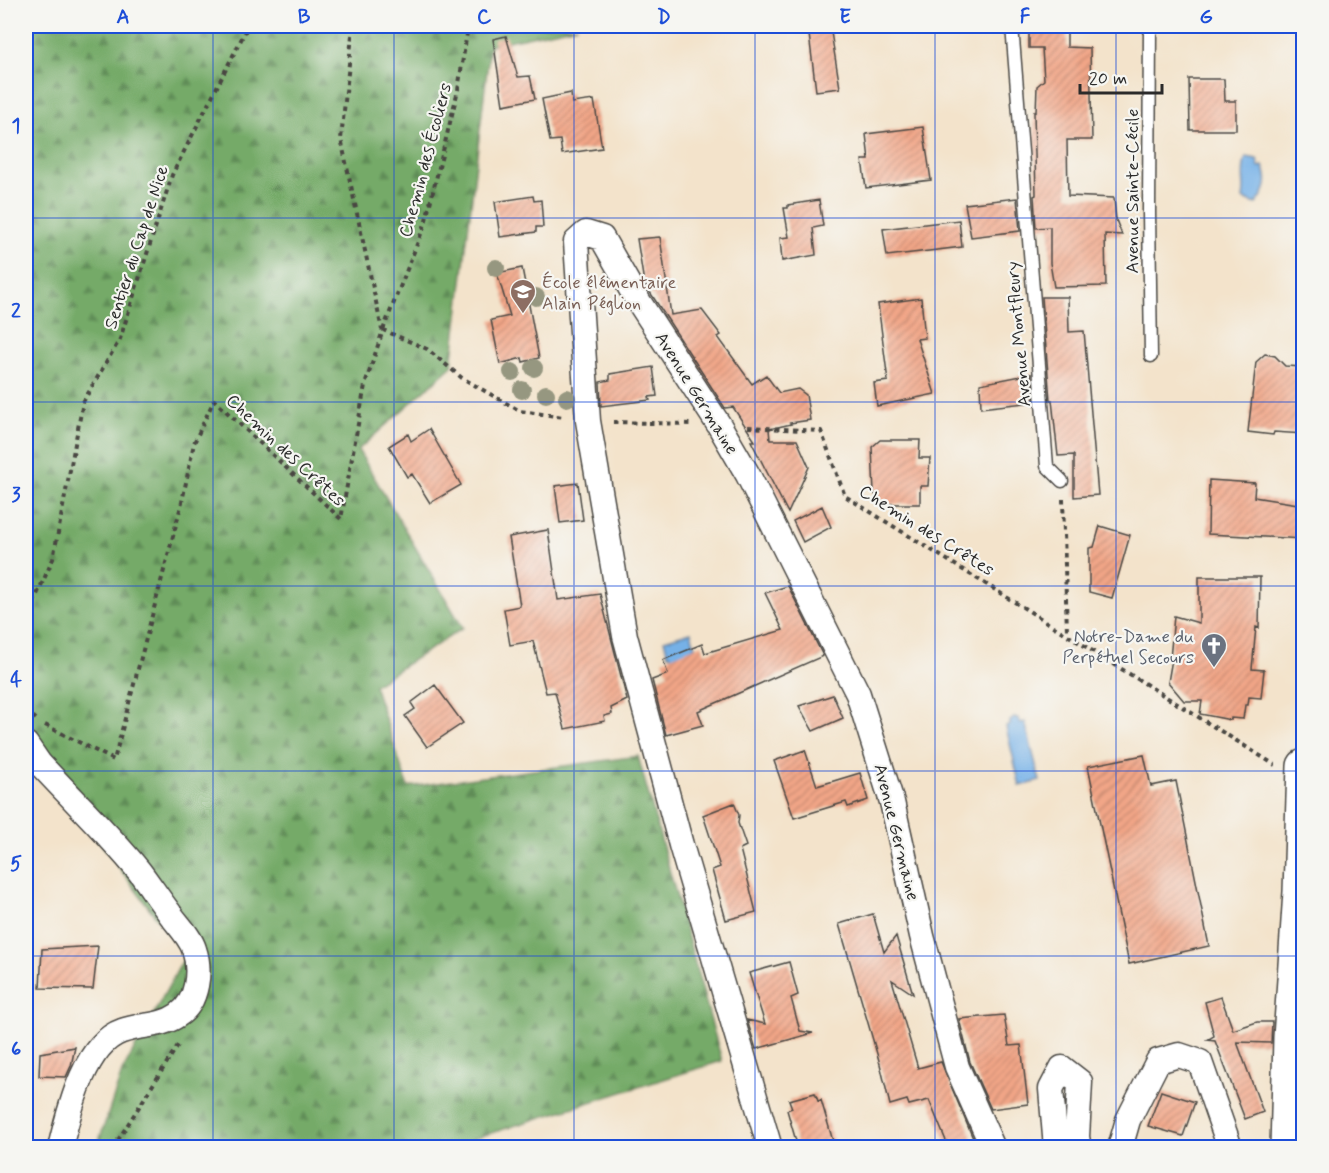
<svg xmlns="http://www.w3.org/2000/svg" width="1329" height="1173" font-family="Mynerve,sans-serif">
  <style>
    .forest { fill: url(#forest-firs); stroke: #506a4a; stroke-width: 1.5 }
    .water { fill: #76b1e7; stroke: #506e89; stroke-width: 1.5 }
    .building { fill: url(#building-hatch) }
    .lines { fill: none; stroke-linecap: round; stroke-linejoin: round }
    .lane-casing { stroke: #494743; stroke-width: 15 }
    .street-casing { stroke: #494743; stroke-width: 27 }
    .secondary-casing { stroke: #494743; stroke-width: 36 }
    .path { stroke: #494743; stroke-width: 4; stroke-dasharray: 4.5 4.5; stroke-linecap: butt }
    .lane { stroke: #fff; stroke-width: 12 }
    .street { stroke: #fff; stroke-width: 24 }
    .secondary { stroke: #fff; stroke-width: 33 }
    .tree { fill: #969780 }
    .grid { fill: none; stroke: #1d4ed8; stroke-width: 1.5; stroke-opacity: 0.55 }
    .labels { text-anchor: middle; stroke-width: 4.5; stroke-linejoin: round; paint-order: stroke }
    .street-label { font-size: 18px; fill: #2b2b2b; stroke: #f6f6f2 }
    .education-label { font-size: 18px; fill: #785e54; stroke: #f6f6f2; text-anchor: start }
    .worship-label { font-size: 18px; fill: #5b616d; stroke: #f6f6f2; text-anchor: end }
    .neatline { fill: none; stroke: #1d4ed8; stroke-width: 2 }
    .grid-label { font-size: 20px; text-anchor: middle; font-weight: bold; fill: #1d4ed8 }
  </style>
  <defs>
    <pattern id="forest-firs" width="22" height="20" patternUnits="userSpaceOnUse" patternTransform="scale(1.5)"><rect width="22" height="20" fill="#74aa68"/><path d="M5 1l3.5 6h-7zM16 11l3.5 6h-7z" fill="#5f8b56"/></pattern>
    <pattern id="building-hatch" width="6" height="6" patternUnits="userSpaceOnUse" patternTransform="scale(1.5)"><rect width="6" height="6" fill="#f2a687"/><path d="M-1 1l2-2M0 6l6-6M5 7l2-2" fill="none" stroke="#c4876f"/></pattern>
  </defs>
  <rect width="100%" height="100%" fill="#f6f6f2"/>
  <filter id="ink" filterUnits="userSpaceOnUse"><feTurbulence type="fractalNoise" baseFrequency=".0167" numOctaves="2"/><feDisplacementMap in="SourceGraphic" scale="12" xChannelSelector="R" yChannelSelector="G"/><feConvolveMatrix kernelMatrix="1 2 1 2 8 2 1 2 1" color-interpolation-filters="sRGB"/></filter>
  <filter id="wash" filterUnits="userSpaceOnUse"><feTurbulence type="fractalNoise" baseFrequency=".008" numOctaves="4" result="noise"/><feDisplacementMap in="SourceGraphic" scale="24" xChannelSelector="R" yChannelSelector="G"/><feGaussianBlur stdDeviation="1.35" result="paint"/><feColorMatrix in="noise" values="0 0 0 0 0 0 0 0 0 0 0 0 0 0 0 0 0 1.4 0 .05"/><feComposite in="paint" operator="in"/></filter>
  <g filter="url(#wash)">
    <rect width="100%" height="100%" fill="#f3e3cb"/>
    <path class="forest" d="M 26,26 L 578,26 L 490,45 L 452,366 L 358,450 L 463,628 L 374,685 L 408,787 L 638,756 L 722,1061 L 472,1139 L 472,1147 L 97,1147 L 122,1072 L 185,956 L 26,743 Z"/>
    <path class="water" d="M 1246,157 L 1257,159 L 1259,167 L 1263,166 C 1270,181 1266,192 1256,204 L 1243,199 C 1246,185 1240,172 1246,157 Z
      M 691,632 L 695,647 L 674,664 L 670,654 L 668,655 L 664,640 Z
      M 1014,718 L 1018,718 L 1021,723 L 1025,722 L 1040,781 L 1020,786 L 1006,727 L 1010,725 L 1010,721 Z"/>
    <g id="blocks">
      <path class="building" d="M 808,26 L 830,26 L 840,88 L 816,91 Z
        M 1029,26 L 1067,26 L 1067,47 L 1090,48 L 1092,140 L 1067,140 L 1068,196 L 1114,198 L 1116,220 L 1122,235 L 1105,234 L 1106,286 L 1054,287 L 1050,263 L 1050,227 L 1036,228 L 1034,196 L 1036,195 L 1034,112 L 1036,112 L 1037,86 L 1044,80 L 1042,48 L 1029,48 Z
        M 506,36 L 518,77 L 530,76 L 535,99 L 503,105 L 493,39 Z
        M 1189,79 L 1224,79 L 1225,101 L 1236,101 L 1236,130 L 1190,130 Z
        M 571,93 L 572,103 L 594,100 L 602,148 L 562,154 L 560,140 L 550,141 L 542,99 Z
        M 923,127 L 931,180 L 866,188 L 862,160 L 869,160 L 866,134 Z
        M 533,196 L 534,201 L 541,200 L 543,227 L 536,227 L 536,232 L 500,237 L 495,202 Z
        M 1017,198 L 1020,231 L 971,237 L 965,204 Z
        M 819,200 L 823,226 L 813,228 L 816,255 L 782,261 L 780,238 L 789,237 L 784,208 L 788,208 L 788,205 Z
        M 959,220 L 962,247 L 887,256 L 883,229 Z
        M 660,237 L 671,315 L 702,310 L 721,335 L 718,337 L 752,384 L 766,375 L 779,393 L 798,389 L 806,395 L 810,420 L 790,423 L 791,424 L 769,429 L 770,440 L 797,440 L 809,467 L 788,513 L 751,441 L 755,441 L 733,407 L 725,408 L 644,283 L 637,239 Z
        M 522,268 L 539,358 L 523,362 L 522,358 L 500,364 L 491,320 L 510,316 L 497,273 Z
        M 1042,297 L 1068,297 L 1069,332 L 1084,331 L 1098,495 L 1074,497 L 1074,455 L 1058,456 L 1052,400 L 1050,400 Z
        M 921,298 L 925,338 L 917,339 L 935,394 L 877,406 L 874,383 L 888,381 L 878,304 Z
        M 1265,354 L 1275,356 L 1285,366 L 1304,367 L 1304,434 L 1274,432 L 1273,435 L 1248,432 L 1256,362 Z
        M 653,367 L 657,396 L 649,397 L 650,400 L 601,406 L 600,382 L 610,380 L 610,374 Z
        M 1031,374 L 1034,402 L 981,408 L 980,384 Z
        M 429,429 L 461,485 L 430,503 L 412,474 L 407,477 L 389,446 L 408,434 L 411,441 Z
        M 880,440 L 920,440 L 919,458 L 930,458 L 928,486 L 920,486 L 920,504 L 883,504 L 874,493 L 872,447 Z
        M 1209,480 L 1255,483 L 1254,497 L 1304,505 L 1304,539 L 1208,534 Z
        M 578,483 L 583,520 L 560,523 L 555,486 Z
        M 822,506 L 831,527 L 803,542 L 793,521 Z
        M 1100,526 L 1130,535 L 1112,598 L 1089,592 L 1089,548 L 1094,547 Z
        M 548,530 L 558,600 L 600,594 L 627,700 L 611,708 L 612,714 L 604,716 L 605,721 L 565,729 L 555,692 L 546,693 L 533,641 L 510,645 L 504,609 L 520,606 L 509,537 Z
        M 1199,577 L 1260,577 L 1259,628 L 1256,627 L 1252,669 L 1264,670 L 1261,698 L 1249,697 L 1248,705 L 1245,705 L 1243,719 L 1231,718 L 1231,720 L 1200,714 L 1202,701 L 1184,701 L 1168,682 L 1172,659 L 1170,659 L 1174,616 L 1199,623 Z
        M 788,586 L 823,656 L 698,711 L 703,725 L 666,735 L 652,680 L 668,674 L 663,660 L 702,644 L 705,653 L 783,630 L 765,593 Z
        M 435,685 L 463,723 L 427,747 L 405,716 L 415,709 L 411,703 Z
        M 833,695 L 843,718 L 813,731 L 799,706 Z
        M 805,750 L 817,786 L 860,773 L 868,800 L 848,807 L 846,802 L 794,818 L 774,761 Z
        M 1144,755 L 1151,786 L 1176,781 L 1209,946 L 1129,964 L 1088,766 Z
        M 734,803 L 739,815 L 738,823 L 746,846 L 740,849 L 756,912 L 726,920 L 712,870 L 720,867 L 703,815 Z
        M 873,914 L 884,952 L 896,936 L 913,994 L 892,980 L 918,1068 L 941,1062 L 977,1148 L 949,1148 L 929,1100 L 909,1105 L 907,1100 L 890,1105 L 880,1064 L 839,924 Z
        M 98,946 L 93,989 L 40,988 L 42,949 Z
        M 789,962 L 798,995 L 791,998 L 800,1031 L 813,1033 L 756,1049 L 747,1020 L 765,1024 L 749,973 Z
        M 1221,997 L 1233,1030 L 1257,1022 L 1272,1022 L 1271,1043 L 1237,1042 L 1263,1112 L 1245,1119 L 1215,1041 L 1207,1040 L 1214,1036 L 1205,1002 Z
        M 1004,1015 L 1009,1046 L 1021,1045 L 1028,1104 L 991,1109 L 970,1062 L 959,1019 Z
        M 75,1047 L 71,1066 L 66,1077 L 39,1076 L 40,1053 Z
        M 1161,1091 L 1195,1102 L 1183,1136 L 1148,1126 Z
        M 815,1093 L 818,1101 L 821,1100 L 835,1148 L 798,1148 L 787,1110 L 792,1108 L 789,1100 Z"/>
    </g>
  </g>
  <g filter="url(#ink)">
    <use href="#blocks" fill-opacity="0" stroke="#494743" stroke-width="1.5"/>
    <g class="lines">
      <defs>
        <path id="lane" d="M 1012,26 L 1047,466 L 1062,481
          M 1150,26 L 1149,212 L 1151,356"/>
        <path id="street" d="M 26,744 L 39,763 C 72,799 108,833 139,871 C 149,884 158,898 168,911 C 176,923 190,936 194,949 C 201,970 198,1002 178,1015 C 161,1027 141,1024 122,1031 C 84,1044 69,1112 60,1148
          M 770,1148 L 681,845 L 625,636 L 588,421 L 576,242 L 586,233 L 602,238 L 635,296 L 719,425 L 748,475 L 858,694 L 892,802 L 922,936 L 957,1067 L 993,1148
          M 1056,1148 L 1051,1089 L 1062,1068 L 1080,1082 L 1077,1137 L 1079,1148
          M 1120,1148 L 1128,1120 L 1158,1061 L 1179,1055 L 1200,1062 L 1230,1148"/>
        <path id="secondary" d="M 1287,1148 L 1290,1038 L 1300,892 L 1304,766"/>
      </defs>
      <use href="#lane" class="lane-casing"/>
      <use href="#street" class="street-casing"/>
      <use href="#secondary" class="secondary-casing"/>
      <path class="path" d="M 353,26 L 341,139 L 382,330
        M 383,330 L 425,224 L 458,90 L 468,26
        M 613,422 L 690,424
        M 748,427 L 821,431 L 845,496 L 1275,765
        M 1063,499 L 1067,632
        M 26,619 L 53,559 L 83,402 L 120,339 L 172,175 L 248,26
        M 26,711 L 36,719
        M 45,725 L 114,760 L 182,502 L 194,443 L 214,400 L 341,519 L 365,385 L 383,330 L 427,349 L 462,378 L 520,411 L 564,417
        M 113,1148 L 178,1045"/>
      <use href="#lane" class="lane"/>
      <use href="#street" class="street"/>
      <use href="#secondary" class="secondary"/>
    </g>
    <g class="tree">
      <circle cx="496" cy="268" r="9"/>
      <circle cx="536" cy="297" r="9"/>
      <circle cx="534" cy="368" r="9"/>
      <circle cx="512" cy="372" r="9"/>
      <circle cx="522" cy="390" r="9"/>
      <circle cx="546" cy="394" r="9"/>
      <circle cx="567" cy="398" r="9"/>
    </g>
  </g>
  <path class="grid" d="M 213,26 L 213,1148M 394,26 L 394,1148M 574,26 L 574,1148M 755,26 L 755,1148M 935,26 L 935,1148M 1116,26 L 1116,1148M 26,218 L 1304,218M 26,402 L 1304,402M 26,586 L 1304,586M 26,771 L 1304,771M 26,956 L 1304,956"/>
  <defs>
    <symbol id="school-pin" viewBox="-11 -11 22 30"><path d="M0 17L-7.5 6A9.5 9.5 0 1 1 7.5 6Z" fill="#8d6e63" stroke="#f6f6f2"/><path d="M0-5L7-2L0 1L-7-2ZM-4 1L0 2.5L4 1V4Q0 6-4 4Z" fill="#fff"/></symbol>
    <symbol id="church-pin" viewBox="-11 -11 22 30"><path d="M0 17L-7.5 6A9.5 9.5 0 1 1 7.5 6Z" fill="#6b7280" stroke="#f6f6f2"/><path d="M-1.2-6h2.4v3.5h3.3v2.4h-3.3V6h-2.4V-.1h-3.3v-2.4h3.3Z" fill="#fff"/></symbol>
  </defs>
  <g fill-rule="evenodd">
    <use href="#school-pin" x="508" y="277" width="30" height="40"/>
    <use href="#church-pin" x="1199" y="631" width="30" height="40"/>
  </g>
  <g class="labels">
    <g class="street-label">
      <text transform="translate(425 160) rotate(-75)" y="6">Chemin des Écoliers</text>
      <text transform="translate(1132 191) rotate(-90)" y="6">Avenue Sainte-Cécile</text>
      <text transform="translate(136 247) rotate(-72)" y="6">Sentier du Cap de Nice</text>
      <text transform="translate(1018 334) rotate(-95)" y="6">Avenue Montfleury</text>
      <text transform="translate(697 393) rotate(58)" y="6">Avenue Germaine</text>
      <text transform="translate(286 450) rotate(43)" y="6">Chemin des Crêtes</text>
      <text transform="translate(927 530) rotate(32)" y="6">Chemin des Crêtes</text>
      <text transform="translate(897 832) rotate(76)" y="6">Avenue Germaine</text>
    </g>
    <g class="education-label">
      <text x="542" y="288">École élémentaire<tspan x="542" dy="21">Alain Péglion</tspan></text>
    </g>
    <g class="worship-label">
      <text x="1194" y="642">Notre-Dame du<tspan x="1194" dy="21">Perpétuel Secours</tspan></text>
    </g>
  </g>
  <rect width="1329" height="1173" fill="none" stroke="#f6f6f2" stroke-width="66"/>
  <path d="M1080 84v9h82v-9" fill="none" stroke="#2b2b2b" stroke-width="3"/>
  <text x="1089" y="84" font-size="18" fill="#2b2b2b" stroke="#f6f6f2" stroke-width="4.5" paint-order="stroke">20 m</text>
  <rect x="33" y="33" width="1263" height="1107" class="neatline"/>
  <g class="grid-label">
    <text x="123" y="23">A</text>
    <text x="304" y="23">B</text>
    <text x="484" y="23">C</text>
    <text x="664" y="23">D</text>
    <text x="845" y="23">E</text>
    <text x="1025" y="23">F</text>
    <text x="1206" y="23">G</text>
    <text x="16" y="132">1</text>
    <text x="16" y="317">2</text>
    <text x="16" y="501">3</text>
    <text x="16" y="686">4</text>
    <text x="16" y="870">5</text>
    <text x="16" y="1055">6</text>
  </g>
</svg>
